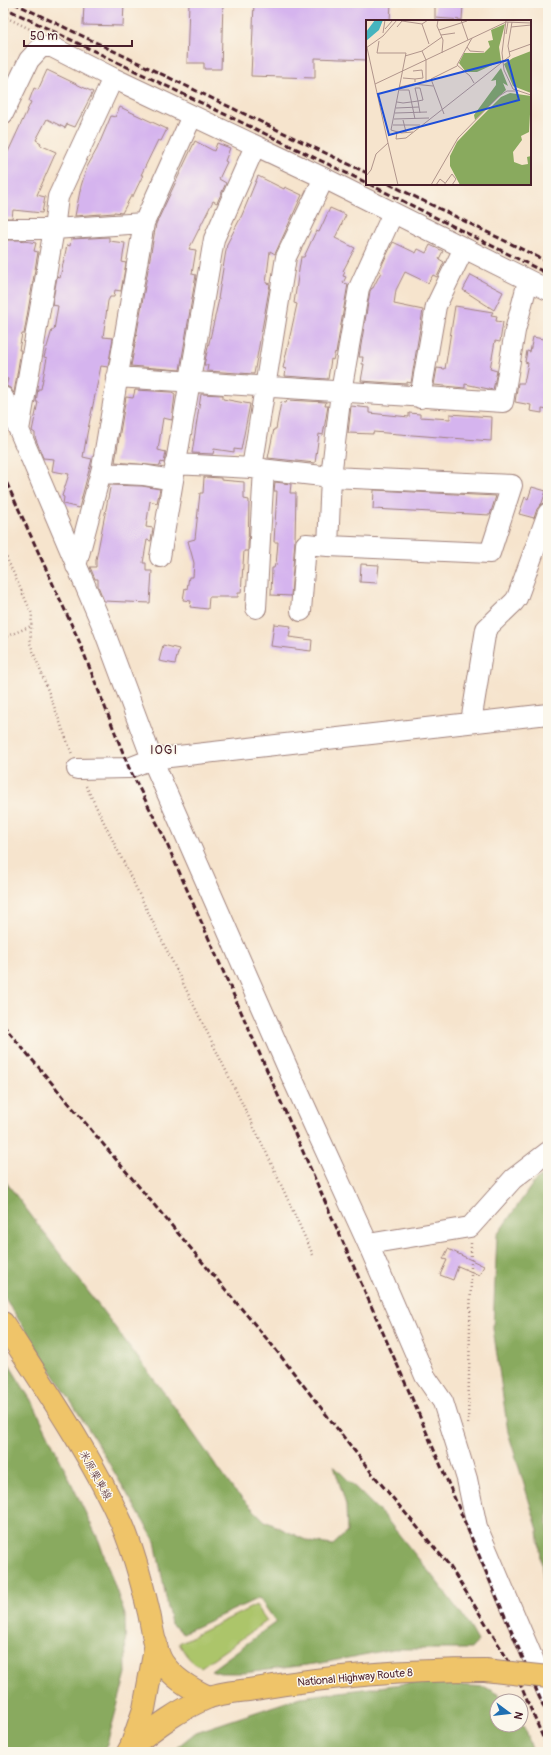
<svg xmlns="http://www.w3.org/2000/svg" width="551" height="1755" font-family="Pangolin,'Klee One',sans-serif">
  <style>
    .green { fill: #acc56a; stroke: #7b724a }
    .forest { fill: #89aa5e; stroke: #6a6444 }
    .building { fill: #d5b4ee }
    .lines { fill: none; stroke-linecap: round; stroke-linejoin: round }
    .minor-casing { stroke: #a0827c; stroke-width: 22 }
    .major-casing { stroke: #a0827c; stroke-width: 24 }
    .highway-casing { stroke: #a0827c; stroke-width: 24 }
    .path { stroke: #a0827c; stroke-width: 2.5; stroke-dasharray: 1 3; stroke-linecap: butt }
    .minor { stroke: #fff; stroke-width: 20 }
    .major { stroke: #efc469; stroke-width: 22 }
    .highway { stroke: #efc469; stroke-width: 22 }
    .rail { stroke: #4a1f2b; stroke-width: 3; stroke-dasharray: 6 3; stroke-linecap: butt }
    .highway-bridge-casing { stroke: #a0827c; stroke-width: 24; stroke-linecap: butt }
    .highway-bridge { stroke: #efc469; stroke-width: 22 }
    .labels { text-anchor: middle; stroke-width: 3; stroke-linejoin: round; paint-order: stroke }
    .street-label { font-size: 11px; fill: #4a1f2b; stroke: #fbf7ec }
    .quarter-label { font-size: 13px; letter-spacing: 1px; fill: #4a1f2b; stroke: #fbf7ec }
    .inset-road { fill: none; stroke: #b1958c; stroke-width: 1 }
    .view { fill: #1d4ed8; fill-opacity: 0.15; stroke: #1d4ed8; stroke-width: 2 }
    .inset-edge { fill: none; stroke: #4a1f2b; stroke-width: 2 }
  </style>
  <rect width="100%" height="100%" fill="#fbf7ec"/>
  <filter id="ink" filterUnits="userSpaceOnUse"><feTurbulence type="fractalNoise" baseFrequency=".025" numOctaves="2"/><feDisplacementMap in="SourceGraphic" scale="8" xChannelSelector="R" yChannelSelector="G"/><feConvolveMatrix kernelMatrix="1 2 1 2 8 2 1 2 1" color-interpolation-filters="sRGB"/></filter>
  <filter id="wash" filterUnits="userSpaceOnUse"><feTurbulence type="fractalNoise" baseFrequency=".012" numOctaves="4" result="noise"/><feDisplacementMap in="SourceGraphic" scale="16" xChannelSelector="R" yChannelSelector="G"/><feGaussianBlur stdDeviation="0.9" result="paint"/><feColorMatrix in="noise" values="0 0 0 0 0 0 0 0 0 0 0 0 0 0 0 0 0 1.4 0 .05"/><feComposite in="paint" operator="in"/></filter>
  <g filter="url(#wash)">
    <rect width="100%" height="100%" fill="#f6e4cd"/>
    <path class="green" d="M 256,1605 L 267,1621 L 201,1667 C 190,1662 184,1653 179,1643 Z"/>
    <path class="forest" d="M 548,1172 L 548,1626 L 538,1530 L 508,1432 L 493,1328 L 497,1235 L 534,1182 Z
      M 3,1178 L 168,1398 L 233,1489 L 265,1521 L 310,1542 L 333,1545 L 347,1532 L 346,1505 L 334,1466 L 384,1516 L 438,1583 L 469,1625 L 478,1641 L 471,1649 L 393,1649 L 322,1663 L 245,1673 L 220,1673 L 211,1670 L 276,1622 L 259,1598 L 183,1633 L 171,1624 L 155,1541 L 91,1433 L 3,1295 Z
      M 3,1355 L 34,1405 L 99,1541 L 125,1615 L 126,1674 L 107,1744 L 102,1752 L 3,1752 Z
      M 417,1682 L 485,1687 L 501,1696 L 505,1701 L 497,1701 L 497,1725 L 521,1725 L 521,1723 L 526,1731 L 533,1752 L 171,1752 L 196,1732 L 301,1697 Z"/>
    <g id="blocks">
      <path class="building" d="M 84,3 L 124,3 L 123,26 L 83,25 Z
        M 189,3 L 223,3 L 221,69 L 204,69 L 204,63 L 187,63 Z
        M 254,3 L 391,3 L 390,21 L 367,21 L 367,60 L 315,58 L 315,78 L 251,76 Z
        M 435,4 L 463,5 L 462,20 L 435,18 Z
        M 47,70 L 93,92 L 75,127 L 67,124 L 65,128 L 47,119 L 36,140 L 41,143 L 40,145 L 56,152 L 37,195 L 45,197 L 42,213 L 13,210 L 12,218 L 3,218 L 3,150 L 8,152 L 31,102 L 29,101 L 34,88 L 38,90 Z
        M 120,107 L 167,129 L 161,141 L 158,140 L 141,175 L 143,175 L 133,196 L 131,196 L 122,213 L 114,212 L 114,213 L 75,216 L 81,186 L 87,167 L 97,149 L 111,116 L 115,117 Z
        M 195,141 L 214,151 L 217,143 L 230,148 L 225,161 L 227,162 L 219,179 L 226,183 L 217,203 L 213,201 L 189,249 L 196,250 L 192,274 L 196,275 L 180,370 L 131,366 L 156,224 Z
        M 258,176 L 284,189 L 285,187 L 302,195 L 275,254 L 270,251 L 266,283 L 270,284 L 254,374 L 207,371 L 208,365 L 204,365 L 219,299 L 218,299 L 227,244 L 242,215 Z
        M 330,208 L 346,215 L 335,238 L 355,248 L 343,271 L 345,272 L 343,276 L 346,277 L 343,283 L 348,284 L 336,353 L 335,352 L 333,360 L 331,359 L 328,379 L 285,376 L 286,369 L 283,368 L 297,304 L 294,303 L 301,257 L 304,257 L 316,231 L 319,232 Z
        M 109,237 L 109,241 L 125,243 L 122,262 L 126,263 L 121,291 L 115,290 L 114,297 L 110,297 L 108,301 L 103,337 L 113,338 L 108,367 L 101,366 L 87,434 L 83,457 L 92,459 L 79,508 L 63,504 L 64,497 L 62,496 L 69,474 L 52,471 L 54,459 L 43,458 L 35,437 L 35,433 L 32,431 L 38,402 L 36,402 L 38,389 L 41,389 L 47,358 L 44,357 L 52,330 L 54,330 L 58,306 L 52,305 L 57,277 L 60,278 L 67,245 L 70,246 L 71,239 Z
        M 3,240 L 20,240 L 36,243 L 34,251 L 38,252 L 24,334 L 22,334 L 19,350 L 21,350 L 14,393 L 10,388 L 6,386 L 8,379 L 3,378 L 5,351 L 3,350 Z
        M 393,242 L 416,253 L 418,249 L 426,253 L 430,245 L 443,251 L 439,259 L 444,262 L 437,277 L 433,275 L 428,283 L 405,272 L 396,290 L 394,304 L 423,310 L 411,383 L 407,382 L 407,384 L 361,381 L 364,364 L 362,364 L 363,357 L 359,357 L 370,291 L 372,288 L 373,288 L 381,272 L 379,271 Z
        M 471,275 L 503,292 L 494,310 L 463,290 Z
        M 455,306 L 493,312 L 491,315 L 497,316 L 496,321 L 503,322 L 500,342 L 495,341 L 490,369 L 497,371 L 493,390 L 465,384 L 465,388 L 434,385 L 437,368 L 445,369 Z
        M 533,337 L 548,340 L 548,410 L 542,409 L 542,413 L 530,411 L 531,405 L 515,402 L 518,383 L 524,383 L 528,363 L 525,362 L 527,351 L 530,352 Z
        M 135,390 L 172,392 L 175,394 L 172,420 L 163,418 L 158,450 L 166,452 L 164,463 L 161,462 L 160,466 L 115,462 L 126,397 L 133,398 Z
        M 201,394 L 223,395 L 223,399 L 250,404 L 241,450 L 234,449 L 234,452 L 214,449 L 213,454 L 192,453 Z
        M 287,400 L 326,402 L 325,406 L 328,406 L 323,435 L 319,434 L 315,463 L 268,458 L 274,429 L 276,429 L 281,402 L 286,403 Z
        M 351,406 L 369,408 L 369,413 L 409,417 L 409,413 L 420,414 L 420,417 L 450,419 L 450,414 L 492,417 L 491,441 L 373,432 L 373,434 L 348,433 Z
        M 204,477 L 221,478 L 221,480 L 244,482 L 244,499 L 249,500 L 248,551 L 244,551 L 241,593 L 238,593 L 238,597 L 209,597 L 208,609 L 190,607 L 191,601 L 183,600 L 185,588 L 187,589 L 189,577 L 193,577 L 194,563 L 188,541 L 195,539 L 200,493 L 203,493 Z
        M 275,482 L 291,484 L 290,493 L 296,493 L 295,540 L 291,596 L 271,595 L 272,568 L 274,568 L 275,564 L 276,565 L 278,542 L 274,542 L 277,491 L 274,491 Z
        M 109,485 L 142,486 L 160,489 L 157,503 L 150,501 L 146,527 L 153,528 L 151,541 L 147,540 L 143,563 L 146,563 L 146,571 L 152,571 L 150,603 L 104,601 L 98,586 L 98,579 L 95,579 L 90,567 L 96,567 L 96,560 L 110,488 L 109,488 Z
        M 532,487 L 546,491 L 542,503 L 537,509 L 534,518 L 519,514 L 525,497 L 528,499 Z
        M 374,490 L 496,496 L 490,515 L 373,509 Z
        M 361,564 L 379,565 L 377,583 L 360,582 Z
        M 274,624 L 291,626 L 289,637 L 312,640 L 311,651 L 271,646 Z
        M 163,645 L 179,649 L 175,664 L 159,661 Z
        M 448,1249 L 484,1266 L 479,1275 L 458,1266 L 453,1280 L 440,1275 L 447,1260 L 443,1259 Z"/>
    </g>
  </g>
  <g filter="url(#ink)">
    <use href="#blocks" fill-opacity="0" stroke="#a0827c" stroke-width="1"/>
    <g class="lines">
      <defs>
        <path id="minor" d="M 3,114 L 29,60 L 41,47 L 52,47 L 113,78 L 324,178 L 548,290
          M 3,229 L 54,229 L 144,223
          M 117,377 L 503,402 L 515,331 L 528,281
          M 3,397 L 19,430 L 102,625 L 152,759 L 289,1071 L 368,1244 L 425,1376 L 443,1402 L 467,1479 L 477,1527 L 548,1694
          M 420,398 L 436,306 L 464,248
          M 19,430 L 54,229 L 58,197 L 113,78
          M 175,464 L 252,468 L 331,477 L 512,485 L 490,553 L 328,546 L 331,477 L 341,392 L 359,288 L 393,213
          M 252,468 L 286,257 L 324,178
          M 101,473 L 143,475 L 173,480
          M 160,557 L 214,239 L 255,146
          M 76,566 L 102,468 L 144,223 L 192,116
          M 256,608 L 264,469
          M 301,611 L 306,544 L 328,546
          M 471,722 L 486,629 L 514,602 L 517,598 L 548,513
          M 77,769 L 129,768 L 152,759 L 548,714
          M 368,1244 L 470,1227 L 513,1179 L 548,1152"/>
        <path id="major" d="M 3,1323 C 45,1388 90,1453 122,1524 C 134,1552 142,1583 149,1613 C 152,1627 155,1652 163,1663 C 174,1679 191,1689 209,1697
          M 131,1747 L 144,1709 L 156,1643"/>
        <path id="highway" d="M 128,1752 L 131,1747 C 156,1727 178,1710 207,1698 C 221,1692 246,1691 261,1688 C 336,1675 410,1670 485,1670"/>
      </defs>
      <use href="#minor" class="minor-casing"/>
      <use href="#major" class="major-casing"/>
      <use href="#highway" class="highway-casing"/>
      <path class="path" d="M 3,16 L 30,29 L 32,33
        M 3,550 L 32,614 L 30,643 L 72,754
        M 3,638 L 31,626
        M 86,786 L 266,1152 L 314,1257
        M 468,1424 L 471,1278 L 471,1243"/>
      <use href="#minor" class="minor"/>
      <use href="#major" class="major"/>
      <use href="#highway" class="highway"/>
      <path class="rail" d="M 14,3 L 367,173
        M 3,7 L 367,183
        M 369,184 L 548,274
        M 389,184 L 548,262
        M 3,475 L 79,641 L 129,768 L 162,833 L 411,1396 L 548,1717
        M 3,1025 L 272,1345 L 371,1472 L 449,1565 L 488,1627 L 514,1670 L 548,1749"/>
      <defs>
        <path id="highway-bridge" d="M 485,1670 L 548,1677"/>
      </defs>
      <use href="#highway-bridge" class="highway-bridge-casing"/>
      <use href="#highway-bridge" class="highway-bridge"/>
    </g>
  </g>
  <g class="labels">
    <g class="street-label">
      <text transform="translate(96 1475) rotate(61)" y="4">米原栗東線</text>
      <text transform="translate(355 1677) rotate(-5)" y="4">National Highway Route 8</text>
    </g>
    <g class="quarter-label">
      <text x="164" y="754">IOGI</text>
    </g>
  </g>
  <g transform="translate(366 20)">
    <rect width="165" height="165" fill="#f6e4cd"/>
    <path d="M 139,4 L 133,27 L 135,41 L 111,52 L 100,52 L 93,43 L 98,33 L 118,33 L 124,27 L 122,21 L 127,20 L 125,10 ZM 165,31 L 165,73 L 147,66 L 138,44 L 147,38 ZM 135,48 L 142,66 L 137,63 L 140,70 L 109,100 L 108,95 L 130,65 L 130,60 L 125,61 ZM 144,73 L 165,76 L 163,112 L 155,116 L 156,120 L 147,132 L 148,142 L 156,145 L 162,144 L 161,137 L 165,136 L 165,165 L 94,165 L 84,146 L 84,136 L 91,122 L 111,101 L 135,77 Z" fill="#89aa5e"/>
    <path d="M 9,0 L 17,0 L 13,10 L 0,21 L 0,12 Z" fill="#45b4be"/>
    <path class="inset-road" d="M 72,0 L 71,6 L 77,20 L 76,33M 95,0 L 102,20M 140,0 L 136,33 L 138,50 L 147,69 L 165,75M 56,4 L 63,24M 31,7 L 36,1 L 56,4 L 62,0M 145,7 L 165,5M 19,9 L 27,0M 73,10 L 101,1M 17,13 L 19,0M 140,14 L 142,2M 75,15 L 89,13M 106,18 L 91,45 L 104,56 L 108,63M 13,21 L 11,33 L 40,33 L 25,110 L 35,113 L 47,112M 0,23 L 22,123 L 10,134 L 5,150 L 0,156M 101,27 L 104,31 L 118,32M 0,28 L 17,16 L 31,0M 56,31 L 76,17M 143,32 L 165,24M 39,36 L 56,31 L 60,40 L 60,61 L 65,60M 47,51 L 56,50 L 57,58 L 49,59 L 49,62M 37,58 L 49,59M 9,64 L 140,2 L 165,3M 34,67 L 47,64 L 67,66M 33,70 L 43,70 L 49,99M 31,82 L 37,83 L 45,82 L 52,81 L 57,80 L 54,68 L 49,68 L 52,81 L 54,93M 30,88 L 53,87M 29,93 L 61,92M 78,94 L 65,59 L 91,46M 28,99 L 63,98M 37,100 L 40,112M 27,105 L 54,105M 31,112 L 30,119 L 40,118 L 144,36 L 142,26 L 146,2M 22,123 L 32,165M 65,165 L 92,118 L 133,76 L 141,71 L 149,71M 70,165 L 74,159 L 79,163M 78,165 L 86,154 L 90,159 L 86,165"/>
    <path class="view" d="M 142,40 L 153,80 L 23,115 L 12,74 Z"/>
    <rect width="165" height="165" class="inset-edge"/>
  </g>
  <rect width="551" height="1755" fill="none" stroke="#fbf7ec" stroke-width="16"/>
  <g transform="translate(509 1713) rotate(105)"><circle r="19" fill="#fbf7ec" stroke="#b4a19f"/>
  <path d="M0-3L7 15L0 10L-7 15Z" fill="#1f6fb2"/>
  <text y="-6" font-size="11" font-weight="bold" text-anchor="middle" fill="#4a1f2b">N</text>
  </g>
  <path d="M24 40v6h108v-6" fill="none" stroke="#4a1f2b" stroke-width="2"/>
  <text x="30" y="40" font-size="12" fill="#4a1f2b" stroke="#fbf7ec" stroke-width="3" paint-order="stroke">50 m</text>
</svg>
